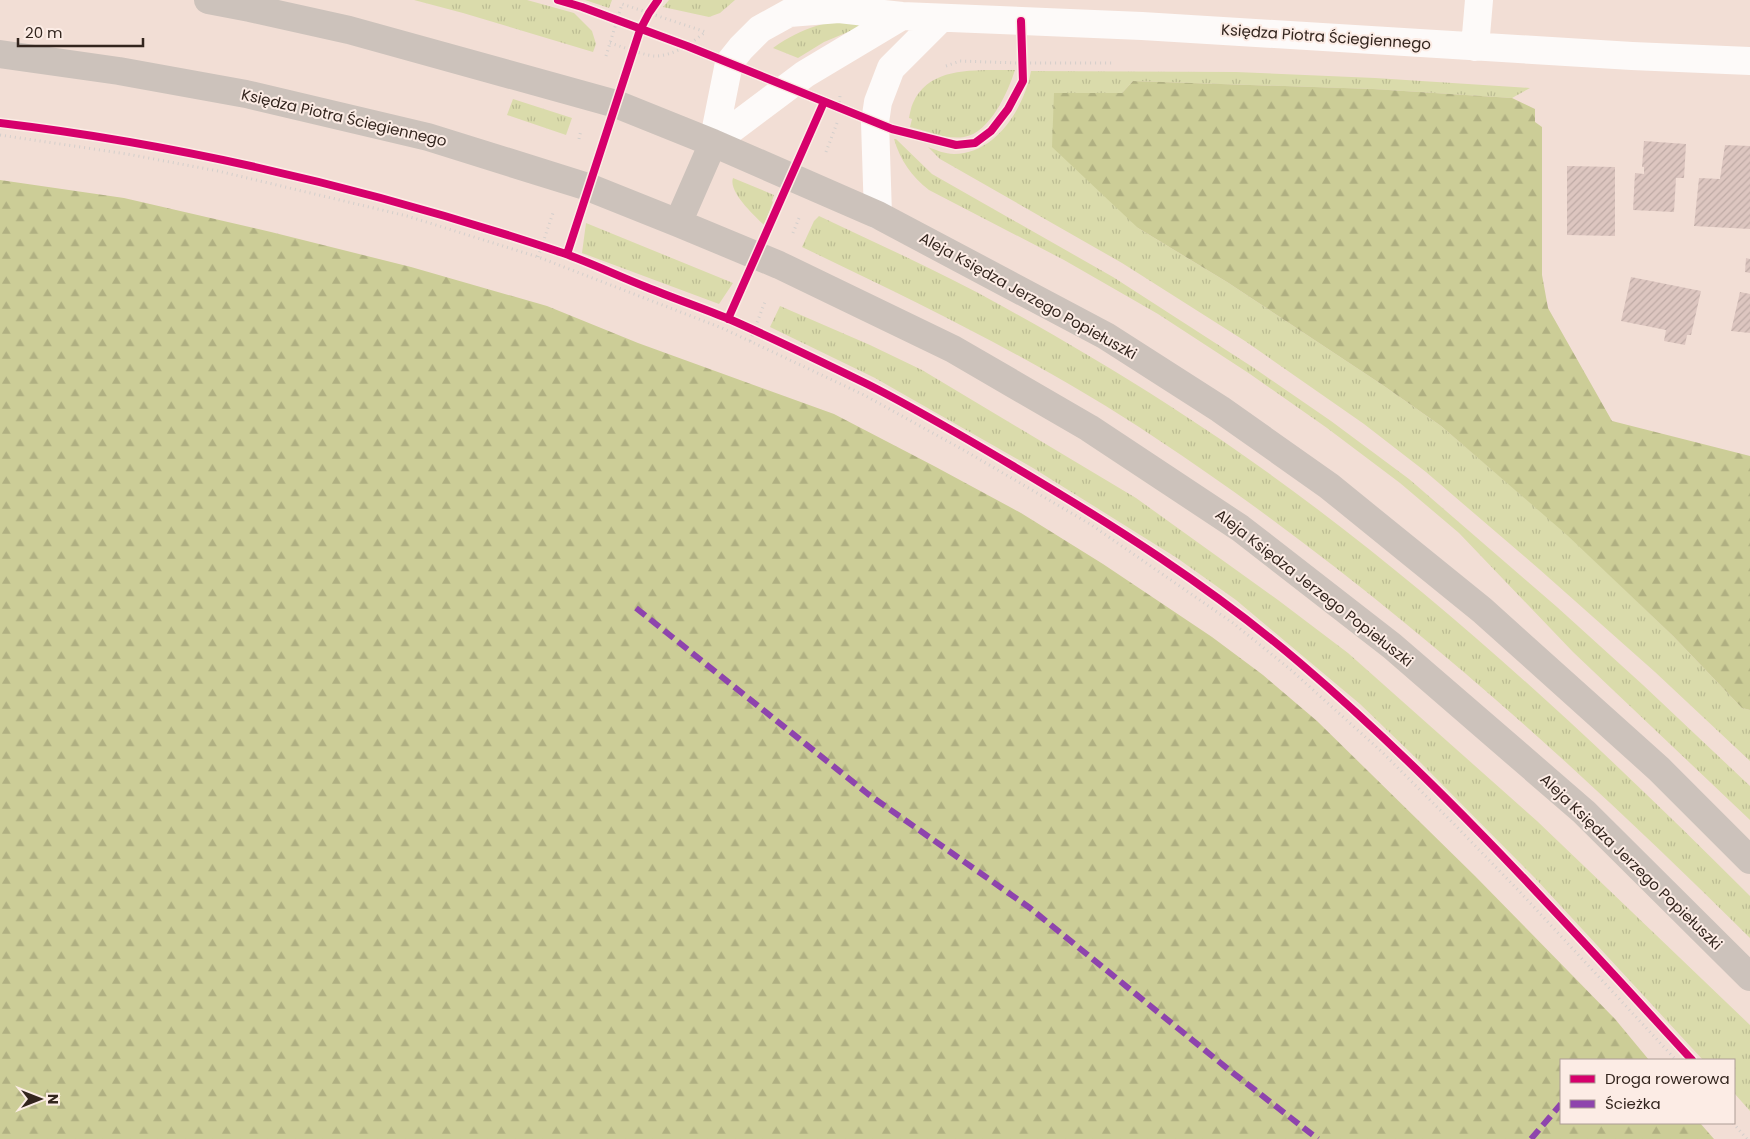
<svg xmlns="http://www.w3.org/2000/svg" width="1750" height="1139" font-family="Poppins,sans-serif">
  <style>
    .grass { fill: url(#grass-tufts) }
    .forest { fill: url(#forest-firs) }
    .building { fill: url(#building-hatch) }
    .lines { fill: none; stroke-linecap: round; stroke-linejoin: round }
    .path { stroke: #d4cfcc; stroke-width: 3; stroke-dasharray: 1 4; stroke-linecap: butt }
    .minor { stroke: #fdfaf9; stroke-width: 28 }
    .major { stroke: #ccc2bb; stroke-width: 28 }
    .quiet { stroke: #8e44ad; stroke-width: 6; stroke-dasharray: 12 6; stroke-linecap: butt }
    .cycleway-casing { stroke: #fcece5; stroke-width: 11 }
    .cycleway { stroke: #d6006c; stroke-width: 8 }
    .labels { text-anchor: middle; stroke-width: 4; stroke-linejoin: round; paint-order: stroke }
    .street-label { font-size: 15px; fill: #33251e; stroke: #fcece5 }
  </style>
  <defs>
    <pattern id="grass-tufts" width="24" height="20" patternUnits="userSpaceOnUse" patternTransform="scale(1.25)"><rect width="24" height="20" fill="#dadbab"/><path d="M3 7l-1-3M5 7V3M7 7l1-3M15 17l-1-3M17 17v-4M19 17l1-3" fill="none" stroke="#bcbc93"/></pattern>
    <pattern id="forest-firs" width="22" height="20" patternUnits="userSpaceOnUse" patternTransform="scale(1.25)"><rect width="22" height="20" fill="#cccd97"/><path d="M5 1l3.5 6h-7zM16 11l3.5 6h-7z" fill="#b0b082"/></pattern>
    <pattern id="building-hatch" width="6" height="6" patternUnits="userSpaceOnUse" patternTransform="scale(1.25)"><rect width="6" height="6" fill="#ddc6c0"/><path d="M-1 1l2-2M0 6l6-6M5 7l2-2" fill="none" stroke="#beaaa5"/></pattern>
  </defs>
  <rect width="100%" height="100%" fill="#f2ded5"/>
  <path class="grass" d="M 414,0 L 527,0 L 574,13 L 592,31 L 596,44 L 593,52 L 463,13 Z
    M 585,0 L 612,0 L 609,8 Z
    M 669,0 L 735,0 L 720,13 L 709,17 L 663,7 Z
    M 862,15 L 860,27 L 824,42 L 798,58 L 773,48 C 804,26 825,23 862,15 Z
    M 1015,70 C 1008,92 990,133 964,137 C 947,140 927,131 910,127 L 912,119 L 909,118 C 910,113 911,107 913,103 C 930,64 981,71 1015,70 Z
    M 1031,71 L 1236,72 L 1375,78 L 1530,88 L 1512,98 L 1373,89 L 1133,81 L 1122,93 L 1054,93 L 1138,228 L 1227,282 L 1384,386 L 1441,426 L 1567,534 L 1673,636 L 1742,708 L 1750,710 L 1750,761 L 1655,672 L 1539,569 L 1426,472 L 1364,424 L 1245,341 L 1122,263 L 940,159 L 928,147 C 936,150 945,154 954,154 C 996,154 1024,108 1031,71 Z
    M 513,99 L 572,118 L 566,135 L 507,115 Z
    M 894,139 L 896,139 L 932,174 L 1113,277 L 1254,368 L 1331,421 L 1409,479 L 1557,607 L 1643,685 L 1750,786 L 1750,820 L 1573,652 L 1459,533 L 1400,483 L 1327,428 L 1250,374 L 1158,314 L 1064,260 L 929,190 C 912,177 900,160 894,139 Z
    M 733,178 L 774,195 L 772,201 L 773,202 L 764,225 C 755,216 728,192 733,178 Z
    M 819,216 C 880,245 943,273 1002,306 C 1058,337 1114,370 1167,404 C 1382,542 1570,716 1750,896 L 1750,938 C 1566,755 1373,582 1157,439 C 1045,364 923,305 802,247 L 814,221 Z
    M 586,223 L 733,283 L 719,304 L 582,253 Z
    M 780,306 L 870,345 L 922,370 L 1136,498 L 1278,600 L 1348,653 L 1537,821 L 1750,1025 L 1750,1111 L 1734,1093 L 1734,1060 L 1703,1060 L 1535,878 L 1416,758 L 1360,704 L 1236,600 L 1177,558 L 1033,468 L 875,378 L 770,327 Z"/>
  <path class="forest" d="M 1133,81 L 1373,89 L 1512,98 L 1535,109 L 1535,122 L 1542,127 L 1542,275 L 1548,308 L 1612,421 L 1750,456 L 1750,710 L 1742,708 L 1673,636 L 1567,535 L 1441,426 L 1384,386 L 1227,282 L 1138,228 L 1052,147 L 1054,93 L 1122,93 Z
    M 0,180 L 124,198 L 271,232 L 411,267 L 547,306 L 638,343 L 834,414 L 934,466 L 1021,513 L 1103,564 L 1212,637 L 1263,675 L 1317,721 L 1475,876 L 1615,1019 L 1649,1060 L 1561,1060 L 1561,1123 L 1700,1123 L 1714,1139 L 0,1139 Z"/>
  <path class="building" d="M 1644,141 L 1686,144 L 1684,178 L 1676,178 L 1674,212 L 1633,210 L 1635,173 L 1644,174 L 1644,167 L 1642,167 Z
    M 1725,145 L 1750,146 L 1750,229 L 1694,226 L 1699,178 L 1720,179 Z
    M 1567,166 L 1615,167 L 1615,236 L 1567,235 Z
    M 1746,258 L 1750,259 L 1750,273 L 1745,272 Z
    M 1631,277 L 1701,291 L 1691,335 L 1687,335 L 1685,345 L 1664,341 L 1666,330 L 1621,321 Z
    M 1740,292 L 1750,294 L 1750,333 L 1731,331 Z"/>
  <g class="lines">
    <path class="path" d="M 610,43 C 620,46 646,56 655,56 C 673,56 690,44 704,33
      M 606,56 L 622,4 L 706,32
      M 946,66 L 960,61 L 1017,63 L 1112,63
      M 838,112 L 840,96
      M 0,135 L 127,154 L 218,171 L 407,216 L 538,257 L 722,328 L 864,395 L 967,452 L 1090,524 L 1233,623 L 1291,670 L 1382,752 L 1454,824 L 1520,892 L 1676,1060
      M 579,139 L 581,130
      M 826,152 L 837,123
      M 793,233 L 799,218
      M 538,257 L 553,213
      M 750,341 L 766,299
      M 1733,1123 L 1747,1139"/>
    <path class="minor" d="M 1475,47 L 1479,0
      M 713,143 L 729,63 L 741,48 L 760,29 L 789,13 L 839,9 L 902,16 L 1142,26 L 1632,56 L 1750,61
      M 713,143 L 805,74 L 902,16
      M 878,215 L 875,122 L 878,102 L 891,68 L 941,18"/>
    <path class="major" d="M 208,0 L 250,8 L 349,30 L 616,104 L 713,143 L 878,215 L 1106,336 L 1220,409 L 1329,486 L 1482,610 L 1659,769 L 1750,860
      M 0,54 L 119,71 L 246,94 L 428,137 L 588,187 L 678,223 L 779,265 L 953,349 L 1089,428 L 1240,528 L 1392,646 L 1584,812 L 1750,977
      M 678,223 L 713,143"/>
    <path class="quiet" d="M 636,608 L 868,794 L 1030,908 L 1228,1069 L 1318,1139
      M 1531,1139 L 1561,1104"/>
    <defs>
      <path id="cycleway" d="M 558,0 L 582,7 L 687,46 L 892,129 L 956,145 L 975,143 L 991,131 L 1008,109 L 1023,81 L 1021,21
        M 0,123 C 192,146 380,192 563,253 C 591,263 618,276 646,287 C 673,298 702,308 729,319 C 775,339 820,361 865,383 C 915,408 964,437 1013,466 C 1113,525 1211,587 1300,663 C 1442,784 1566,923 1692,1060
        M 567,254 L 640,30 L 649,13 L 658,0
        M 728,319 L 824,102"/>
    </defs>
    <use href="#cycleway" class="cycleway-casing"/>
    <use href="#cycleway" class="cycleway"/>
  </g>
  <g class="labels">
    <g class="street-label">
      <text transform="translate(1326 37) rotate(4)" y="5">Księdza Piotra Ściegiennego</text>
      <text transform="translate(344 118) rotate(13)" y="5">Księdza Piotra Ściegiennego</text>
      <text transform="translate(1028 296) rotate(29)" y="5">Aleja Księdza Jerzego Popiełuszki</text>
      <text transform="translate(1314 588) rotate(38)" y="5">Aleja Księdza Jerzego Popiełuszki</text>
      <text transform="translate(1631 862) rotate(44)" y="5">Aleja Księdza Jerzego Popiełuszki</text>
    </g>
  </g>
  <rect x="1560" y="1059" width="175" height="65" fill="#fcece5" stroke="#ac9c95"/>
  <rect x="1570" y="1075" width="25" height="8" fill="#d6006c" stroke="#ac9c95"/>
  <text x="1605" y="1084" font-size="15" fill="#33251e">Droga rowerowa</text>
  <rect x="1570" y="1100" width="25" height="8" fill="#8e44ad" stroke="#ac9c95"/>
  <text x="1605" y="1109" font-size="15" fill="#33251e">Ścieżka</text>
  <g transform="translate(40 1099) rotate(90)" stroke="#fcece5" stroke-width="4" paint-order="stroke">
  <path d="M0-4L9 19L0 12L-9 19Z" fill="#33251e"/>
  <text y="-8" font-size="14" font-weight="bold" text-anchor="middle" fill="#33251e">N</text>
  </g>
  <path d="M18 38v8h125v-8" fill="none" stroke="#33251e" stroke-width="2.5"/>
  <text x="25" y="38" font-size="15" fill="#33251e" stroke="#fcece5" stroke-width="4" paint-order="stroke">20 m</text>
</svg>
